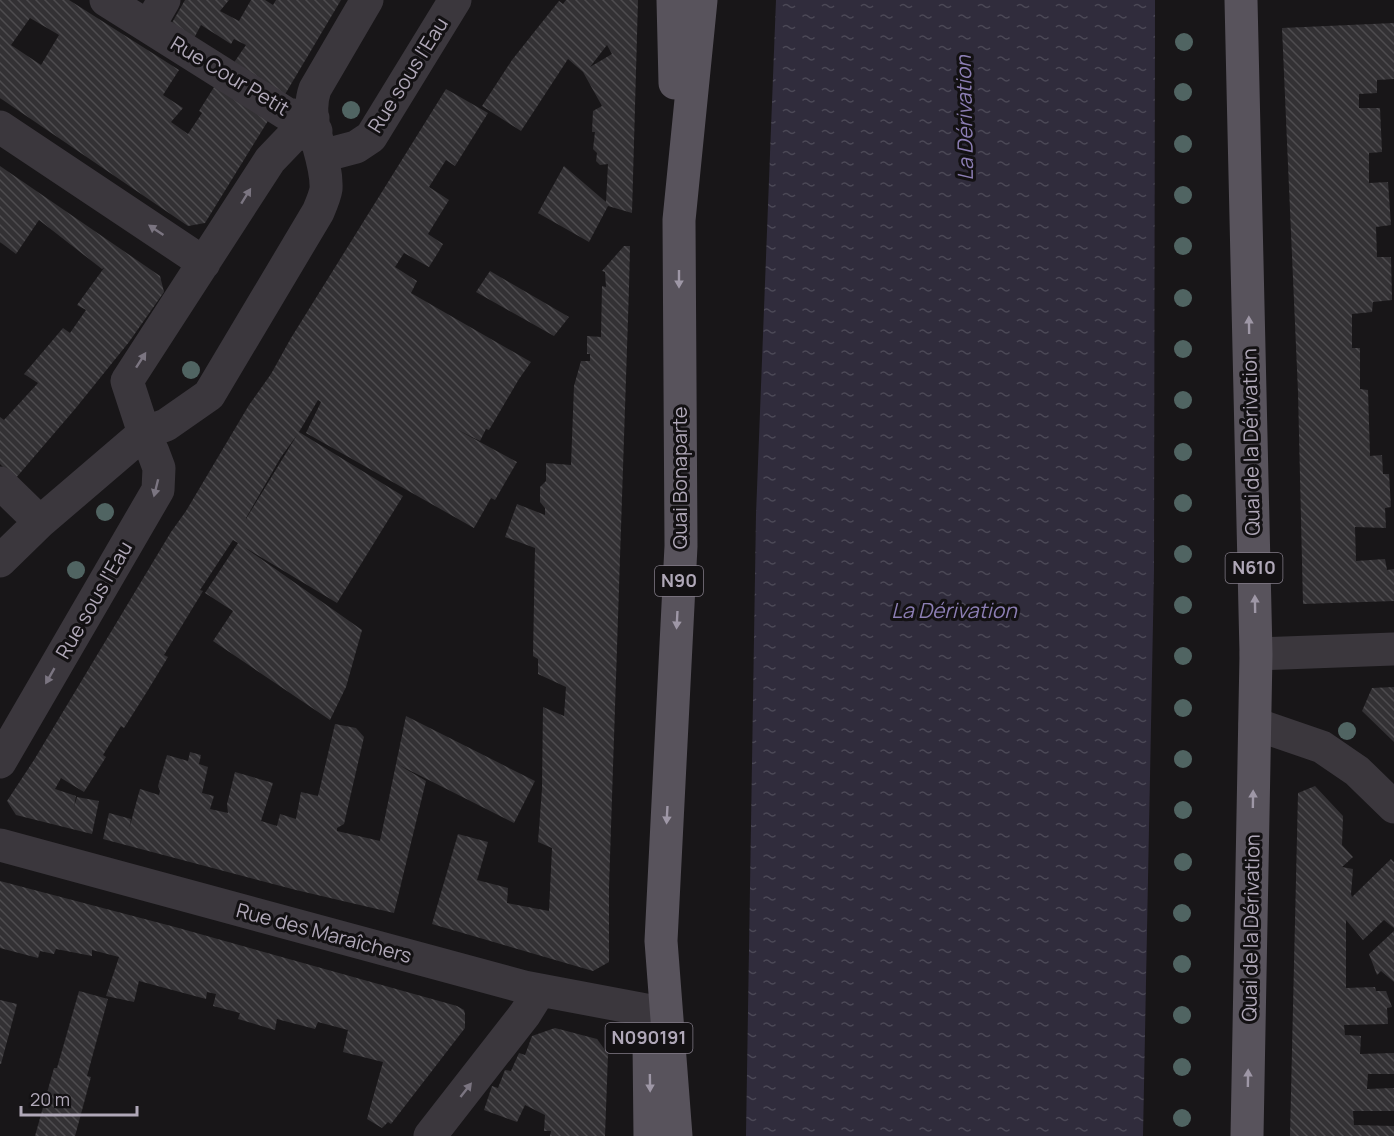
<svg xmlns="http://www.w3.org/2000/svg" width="1394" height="1136" font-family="Manrope,sans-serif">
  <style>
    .water { fill: url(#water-ripples) }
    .building { fill: url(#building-back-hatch); fill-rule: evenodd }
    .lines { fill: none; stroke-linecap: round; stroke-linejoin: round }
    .minor { stroke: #3b373d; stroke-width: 33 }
    .major { stroke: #58535c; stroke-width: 33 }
    .tree { fill: #506462 }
    .oneway { fill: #7b7581 }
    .oneway2 { fill: #9e97a6 }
    .labels { text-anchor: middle; stroke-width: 6; stroke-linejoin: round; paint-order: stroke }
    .shield { fill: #131113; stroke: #817b86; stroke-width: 1.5 }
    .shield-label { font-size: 18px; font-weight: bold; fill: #b0a8b8 }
    .street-label { font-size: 20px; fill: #b0a8b8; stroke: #131113 }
    .water-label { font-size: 21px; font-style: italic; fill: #8c7eb4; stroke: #131113 }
  </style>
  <defs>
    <pattern id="water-ripples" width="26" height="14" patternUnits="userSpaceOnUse" patternTransform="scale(1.5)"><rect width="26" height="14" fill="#302c3c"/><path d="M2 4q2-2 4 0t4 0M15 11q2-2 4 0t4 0" fill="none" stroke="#4b4856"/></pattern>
    <pattern id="building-back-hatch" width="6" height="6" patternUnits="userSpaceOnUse" patternTransform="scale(1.5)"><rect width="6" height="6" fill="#333134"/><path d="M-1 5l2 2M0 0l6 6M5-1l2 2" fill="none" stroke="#4e4c4f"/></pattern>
  </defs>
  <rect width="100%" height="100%" fill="#181618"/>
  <path class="water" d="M 776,0 L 1155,0 L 1154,570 L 1143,1136 L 746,1136 L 756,515 Z"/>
  <path class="building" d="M 0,0 L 69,0 L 179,70 L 163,95 L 183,108 L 171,122 L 188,134 L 202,113 L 199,111 L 216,84 L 271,116 L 205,223 L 188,226 L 0,98 ZM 30,18 L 59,35 L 41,65 L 11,45 Z
    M 185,0 L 229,0 L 220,11 L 239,21 L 251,0 L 265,0 L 273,5 L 276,0 L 341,0 L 284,96 L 233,64 L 246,45 L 234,39 L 231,44 L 201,25 L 192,42 L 169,28 Z
    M 566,0 L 638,0 L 632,213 L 608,206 L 589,242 L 538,213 L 564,166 L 606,202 L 608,164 L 600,165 L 596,161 L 597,153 L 593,149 L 595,132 L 592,132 L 593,111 L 602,106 L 583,72 L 568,59 L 521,131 L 482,106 L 512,60 L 535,31 L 559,1 L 563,4 ZM 607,45 L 612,54 L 590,67 Z
    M 1394,23 L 1394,79 L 1377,80 L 1377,93 L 1359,94 L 1359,108 L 1380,108 L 1382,152 L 1369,153 L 1369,183 L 1388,182 L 1391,225 L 1376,227 L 1377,257 L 1391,257 L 1392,300 L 1373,302 L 1372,312 L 1352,314 L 1352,348 L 1360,348 L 1360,389 L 1368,390 L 1370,456 L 1382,455 L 1383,474 L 1389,474 L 1391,507 L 1385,508 L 1386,528 L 1355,527 L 1356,561 L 1385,559 L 1387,570 L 1394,569 L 1394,601 L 1303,604 L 1298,392 L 1282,28 Z
    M 446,89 L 488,113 L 455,166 L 446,160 L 429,187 L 449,200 L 428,234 L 443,244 L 439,251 L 429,267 L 404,253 L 395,267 L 417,281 L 411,293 L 531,362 L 519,379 L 489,430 L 486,429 L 480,441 L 456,429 L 517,462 L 495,500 L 491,498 L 474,528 L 306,433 L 321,402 L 318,400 L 299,432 L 403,496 L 337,603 L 244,547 L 362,630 L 346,687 L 330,720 L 213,641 L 233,611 L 205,593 L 238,543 L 233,540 L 200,590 L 203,591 L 164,655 L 168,657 L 148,690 L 124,728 L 121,726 L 103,755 L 106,757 L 84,792 L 61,778 L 55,789 L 76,796 L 74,807 L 77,797 L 99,801 L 92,834 L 16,815 L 7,801 L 34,760 L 171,532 L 186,511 L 249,405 L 271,374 L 291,338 ZM 297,435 L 246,519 L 246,518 L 281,457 Z
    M 0,166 L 160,276 L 164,292 L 129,342 L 75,409 L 15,479 L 0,464 L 0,417 L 4,420 L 38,383 L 24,374 L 63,328 L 70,333 L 86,310 L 77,305 L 104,268 L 102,269 L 39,220 L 16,254 L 0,242 Z
    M 624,246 L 630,246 L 629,288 L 609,887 L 609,962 L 593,971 L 432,924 L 458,834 L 488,842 L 477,880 L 508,888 L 507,903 L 549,911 L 552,848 L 538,842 L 542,789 L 543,707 L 564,716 L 566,687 L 538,674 L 538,659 L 533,656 L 535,548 L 505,537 L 517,504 L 545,515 L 545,508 L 540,502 L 540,487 L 546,481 L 546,463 L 571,465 L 574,386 L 581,361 L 590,361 L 590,354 L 587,354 L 587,336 L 601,337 L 602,286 L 606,287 L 605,272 L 602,271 Z
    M 490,271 L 569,317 L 554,336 L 476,292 Z
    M 1394,687 L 1394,742 L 1362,711 L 1372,688 Z
    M 406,716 L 535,781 L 514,823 L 399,765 L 426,781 L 394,913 L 296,890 L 103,839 L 109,813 L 131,819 L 129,829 L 140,789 L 159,795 L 160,791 L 158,786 L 167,755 L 188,761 L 190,752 L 201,755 L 199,764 L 208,767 L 202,793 L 214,796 L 210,809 L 228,813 L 227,804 L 235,772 L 273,783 L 261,821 L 277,826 L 280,814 L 296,819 L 301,792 L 318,796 L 335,724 L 356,728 L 364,737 L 344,824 L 337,828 L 337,831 L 380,841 Z
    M 1315,786 L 1343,816 L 1342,845 L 1353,857 L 1342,867 L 1353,869 L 1351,894 L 1352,897 L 1391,859 L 1394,862 L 1394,928 L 1384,920 L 1363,940 L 1346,920 L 1346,988 L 1375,987 L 1376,991 L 1386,991 L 1392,1007 L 1387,1008 L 1388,1024 L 1344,1025 L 1345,1035 L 1361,1036 L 1360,1054 L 1394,1053 L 1394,1074 L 1368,1074 L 1367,1089 L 1394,1088 L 1394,1111 L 1353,1111 L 1354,1125 L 1394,1126 L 1394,1136 L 1290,1136 L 1298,793 Z
    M 0,881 L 175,927 L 457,1006 L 464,1010 L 465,1014 L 465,1028 L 391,1124 L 388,1122 L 382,1128 L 367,1119 L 383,1062 L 343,1052 L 348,1030 L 318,1022 L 315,1029 L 277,1019 L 275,1030 L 238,1019 L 240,1013 L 213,1006 L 216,994 L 207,992 L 206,999 L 139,981 L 134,1002 L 106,996 L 119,957 L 92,950 L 92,956 L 56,949 L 54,954 L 40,951 L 38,958 L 0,948 Z
    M 1394,931 L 1394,982 L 1381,971 L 1377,975 L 1369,954 Z
    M 79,991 L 108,999 L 87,1076 L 91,1077 L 75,1136 L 35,1136 L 54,1068 L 57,1068 Z
    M 0,1000 L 17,1004 L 1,1064 L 0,1064 Z
    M 555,1028 L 597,1039 L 608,1054 L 605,1136 L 550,1136 L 551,1131 L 544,1131 L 545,1115 L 525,1105 L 517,1122 L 484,1110 L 492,1086 L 498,1088 L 505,1070 L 511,1071 L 519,1053 L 525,1055 L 532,1036 Z"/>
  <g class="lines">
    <path class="minor" d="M 106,0 L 287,114 L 313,118
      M 149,26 L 164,0
      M 0,127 L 204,263
      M 322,156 L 356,147 L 371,137 L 455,0
      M 0,483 L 40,522
      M 0,561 L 40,522 L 144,433 L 166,425 L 209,395 L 318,212 C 321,205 325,196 326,189 C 328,156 303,122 315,89 L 367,0
      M 1256,654 L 1394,649
      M 1255,724 L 1322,747 L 1357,771 L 1394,807
      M 0,762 L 158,490 L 159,468 L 153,452 L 144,433 L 127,381 L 270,160 L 293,136 L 316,131
      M 0,845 L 524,987 L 651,1011
      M 430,1136 L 525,1014 L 540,990"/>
    <path class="major" d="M 673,0 L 675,83
      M 1241,0 L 1256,654 L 1247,1136
      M 649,1042 L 650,1136
      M 676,1136 L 661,941 L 681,546 L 679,220 L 701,0"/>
  </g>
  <g class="tree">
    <circle cx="1184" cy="42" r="9"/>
    <circle cx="1183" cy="92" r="9"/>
    <circle cx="351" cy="110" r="9"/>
    <circle cx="1183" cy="144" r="9"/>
    <circle cx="1183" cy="195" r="9"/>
    <circle cx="1183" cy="246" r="9"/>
    <circle cx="1183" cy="298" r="9"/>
    <circle cx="1183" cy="349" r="9"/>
    <circle cx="191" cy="370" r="9"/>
    <circle cx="1183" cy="400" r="9"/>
    <circle cx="1183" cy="452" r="9"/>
    <circle cx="1183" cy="503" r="9"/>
    <circle cx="105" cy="512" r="9"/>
    <circle cx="1183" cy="554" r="9"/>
    <circle cx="76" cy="570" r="9"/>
    <circle cx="1183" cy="605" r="9"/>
    <circle cx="1183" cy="656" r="9"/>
    <circle cx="1183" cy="708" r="9"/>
    <circle cx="1347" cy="731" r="9"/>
    <circle cx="1183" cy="759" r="9"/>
    <circle cx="1183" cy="810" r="9"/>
    <circle cx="1183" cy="862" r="9"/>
    <circle cx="1182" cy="913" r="9"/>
    <circle cx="1182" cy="964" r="9"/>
    <circle cx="1182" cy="1015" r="9"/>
    <circle cx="1182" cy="1067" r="9"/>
    <circle cx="1182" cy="1118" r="9"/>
  </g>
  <defs><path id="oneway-solid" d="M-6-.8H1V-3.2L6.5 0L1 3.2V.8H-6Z" transform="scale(1.5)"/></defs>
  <g class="oneway">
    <use href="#oneway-solid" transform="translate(246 196) rotate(-58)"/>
    <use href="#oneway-solid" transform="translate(156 230) rotate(-146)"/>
    <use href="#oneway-solid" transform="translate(141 360) rotate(-57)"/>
    <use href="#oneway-solid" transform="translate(156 488) rotate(104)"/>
    <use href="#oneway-solid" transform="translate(50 676) rotate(120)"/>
    <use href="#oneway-solid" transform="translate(466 1090) rotate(-52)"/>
  </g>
  <g class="oneway2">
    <use href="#oneway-solid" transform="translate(679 279) rotate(90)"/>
    <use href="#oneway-solid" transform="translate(1249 325) rotate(-91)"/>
    <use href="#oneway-solid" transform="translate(1255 604) rotate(-91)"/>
    <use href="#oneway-solid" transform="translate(677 620) rotate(93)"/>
    <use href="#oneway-solid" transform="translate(1253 799) rotate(-89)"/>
    <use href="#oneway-solid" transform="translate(667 815) rotate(93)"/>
    <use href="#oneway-solid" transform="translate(1248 1078) rotate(-89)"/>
    <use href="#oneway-solid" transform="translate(650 1083) rotate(89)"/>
  </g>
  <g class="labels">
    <g class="shield">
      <rect x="1225.5" y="553" width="57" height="30" rx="4.5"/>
      <rect x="655" y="566" width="48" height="30" rx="4.5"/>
      <rect x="605.5" y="1023" width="87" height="30" rx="4.5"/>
    </g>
    <g class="shield-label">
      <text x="1254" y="574">N610</text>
      <text x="679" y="587">N90</text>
      <text x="649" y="1044">N090191</text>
    </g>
    <g class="street-label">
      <text transform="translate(408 75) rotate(-58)" y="7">Rue sous l'Eau</text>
      <text transform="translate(230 76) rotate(31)" y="7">Rue Cour Petit</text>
      <text transform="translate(1251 442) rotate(-91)" y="7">Quai de la Dérivation</text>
      <text transform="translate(680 478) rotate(-90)" y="7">Quai Bonaparte</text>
      <text transform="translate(94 600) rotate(-60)" y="7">Rue sous l'Eau</text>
      <text transform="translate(1251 928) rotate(-89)" y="7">Quai de la Dérivation</text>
      <text transform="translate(324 933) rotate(15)" y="7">Rue des Maraîchers</text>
    </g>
    <g class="water-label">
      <text transform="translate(965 118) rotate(-91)" y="7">La Dérivation</text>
      <text x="954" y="618">La Dérivation</text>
    </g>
  </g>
  <path d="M21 1106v9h116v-9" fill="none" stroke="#b0a8b8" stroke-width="3"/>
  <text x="30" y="1106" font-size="18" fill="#b0a8b8" stroke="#131113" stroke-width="4.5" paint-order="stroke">20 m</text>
</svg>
